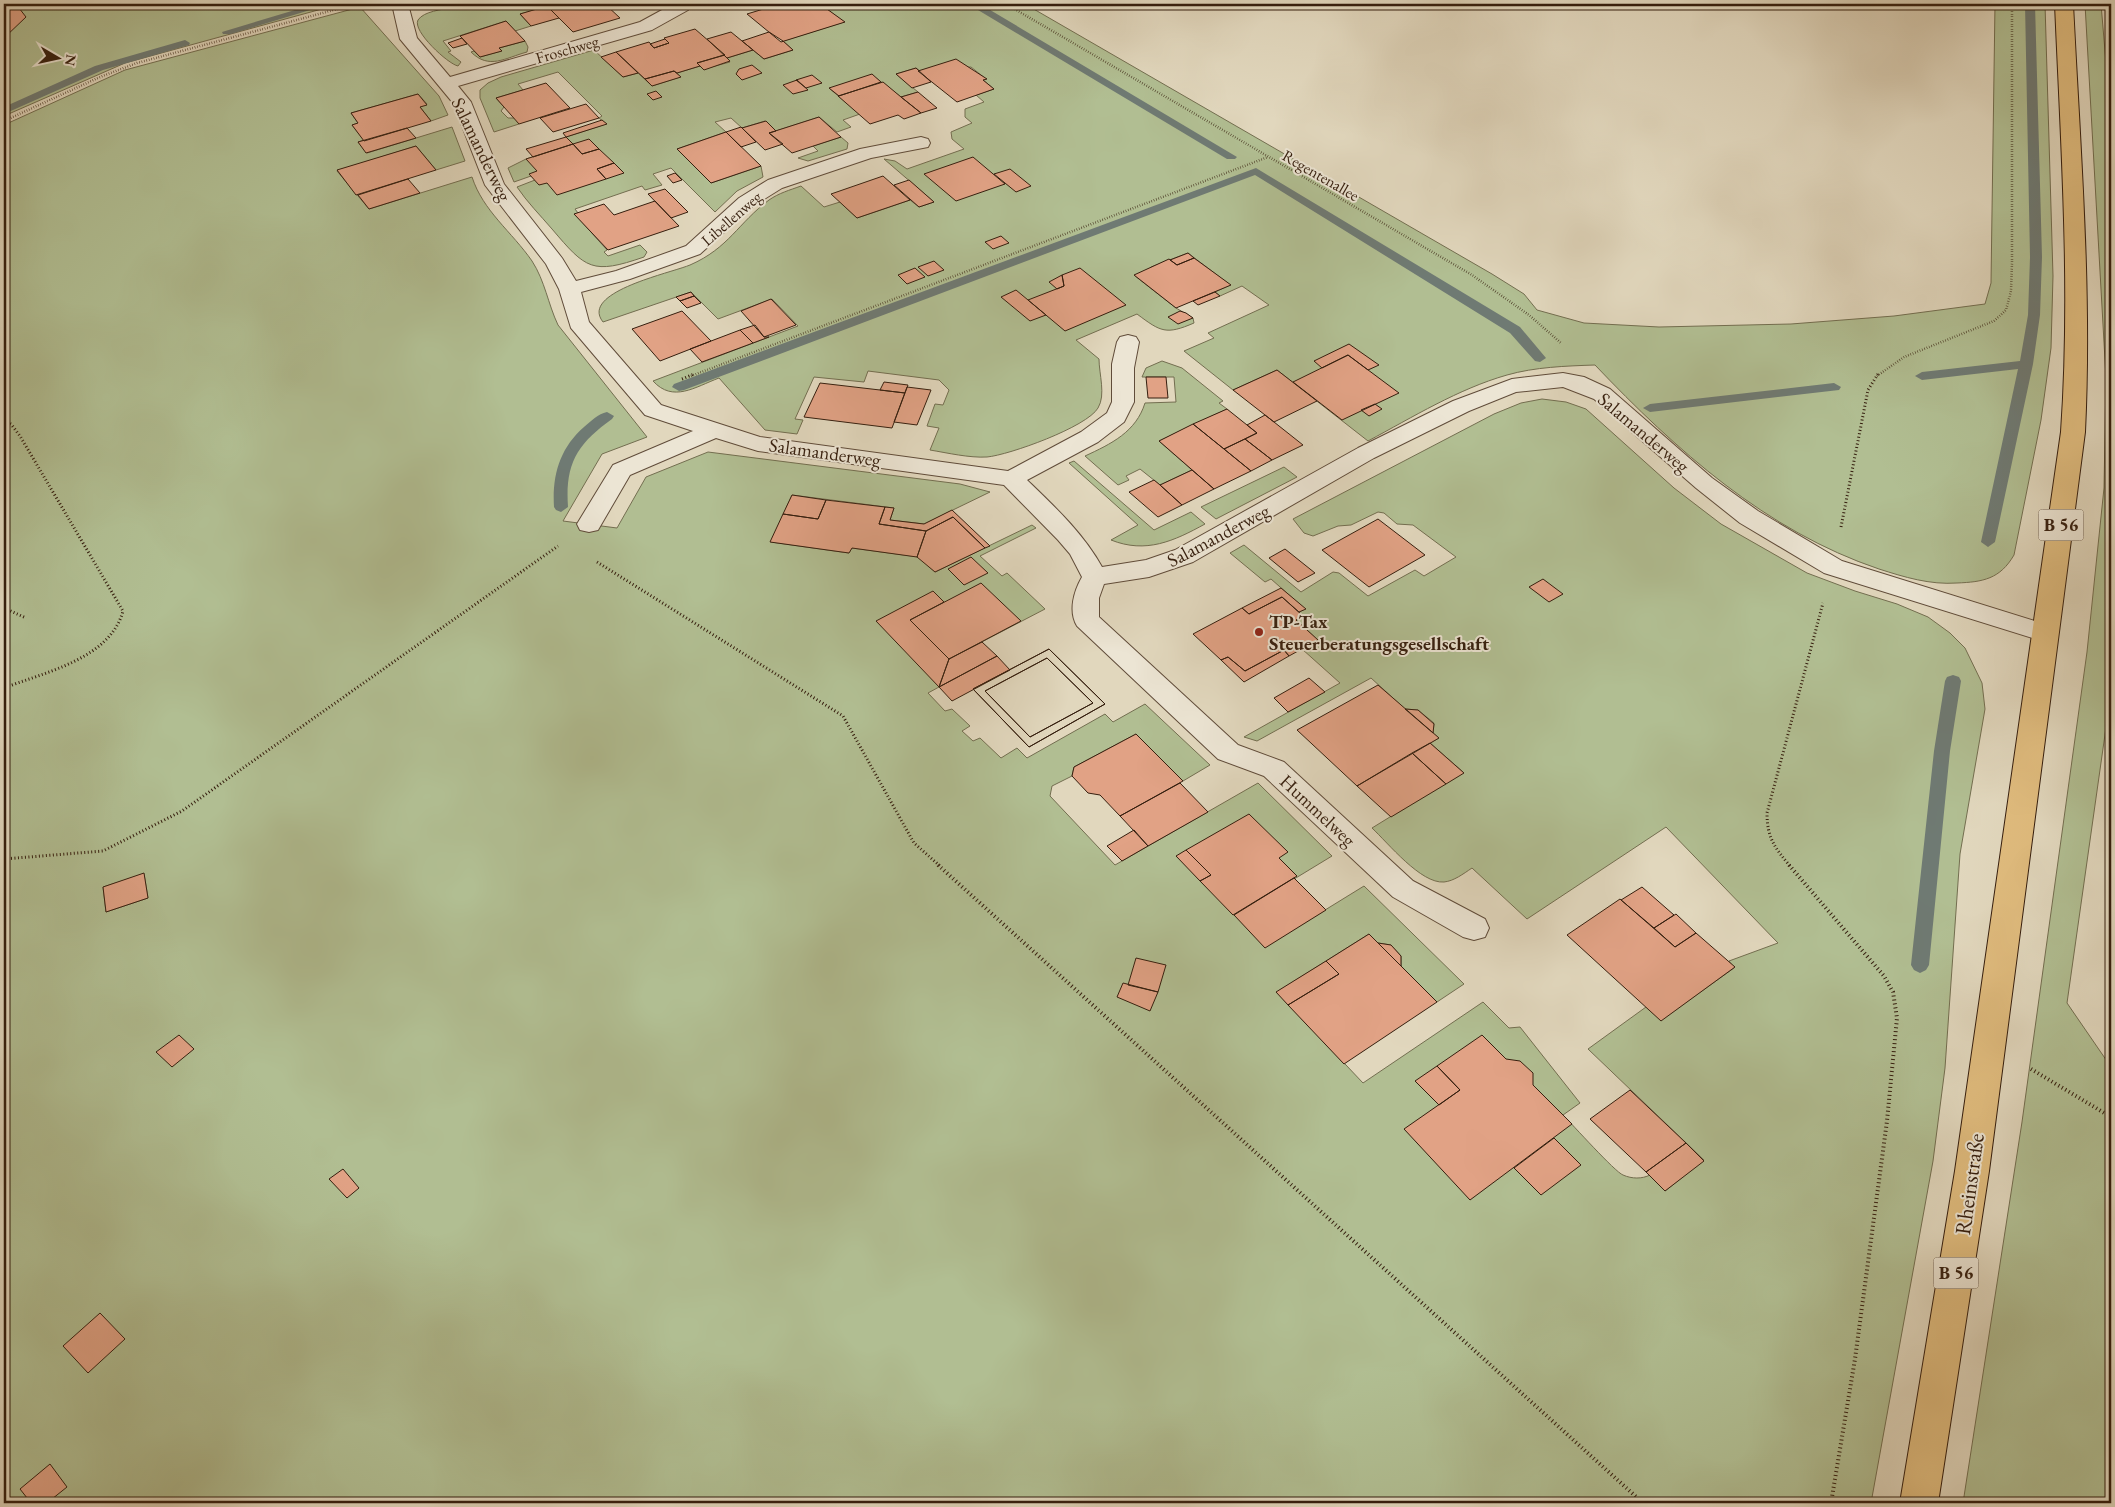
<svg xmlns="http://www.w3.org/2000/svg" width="2115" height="1507" font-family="'EB Garamond',serif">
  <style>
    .green { fill: #b1be92; stroke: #736e50; fill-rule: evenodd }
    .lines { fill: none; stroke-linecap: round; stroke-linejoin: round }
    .stream { fill: #6f7a73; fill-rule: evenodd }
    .building { fill: #e1a285; stroke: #351e0e; fill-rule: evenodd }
    .street-casing { stroke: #604c3a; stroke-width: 2 }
    .primary-casing { stroke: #351e0e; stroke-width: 2 }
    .path-far2 { stroke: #351e0e; stroke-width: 2.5; stroke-dasharray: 0.5 2; stroke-linecap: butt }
    .path-far1 { stroke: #351e0e; stroke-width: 3; stroke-dasharray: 1 2.5; stroke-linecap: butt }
    .path { stroke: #351e0e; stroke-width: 4; stroke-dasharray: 1 3; stroke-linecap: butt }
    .street { fill: #ece5d4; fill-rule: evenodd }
    .primary { fill: #e0bc7e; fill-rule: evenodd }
    .poi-dot { fill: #8f2418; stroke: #ece5d4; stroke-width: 2 }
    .labels { text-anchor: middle; stroke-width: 4; stroke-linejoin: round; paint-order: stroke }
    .far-street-label { font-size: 16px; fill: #351e0e; stroke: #ece5d4 }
    .shield { fill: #ece5d4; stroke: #6c5a49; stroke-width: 1 }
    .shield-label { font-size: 18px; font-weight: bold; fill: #351e0e }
    .street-label { font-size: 19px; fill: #351e0e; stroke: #ece5d4 }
    .poi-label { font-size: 19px; font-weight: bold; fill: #351e0e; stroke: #ece5d4; text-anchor: start }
    .near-street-label { font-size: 22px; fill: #351e0e; stroke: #ece5d4 }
  </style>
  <rect width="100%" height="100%" fill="#e1d7bd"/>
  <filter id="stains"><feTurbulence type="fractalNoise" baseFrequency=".004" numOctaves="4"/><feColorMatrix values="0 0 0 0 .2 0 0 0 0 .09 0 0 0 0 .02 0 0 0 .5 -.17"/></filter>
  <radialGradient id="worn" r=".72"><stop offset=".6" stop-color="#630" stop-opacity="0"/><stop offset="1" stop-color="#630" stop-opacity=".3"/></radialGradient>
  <path class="green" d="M 4,4 L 340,4 L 125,63 L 4,116 Z
    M 449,4 L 556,4 L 520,14 L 531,26 L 515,31 L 506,21 L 443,41 L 451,51 L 448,52 L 461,62 L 458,66 C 448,64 412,31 418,20 C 424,11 442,10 452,7 Z
    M 820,4 L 1025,4 L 1492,274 L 1524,294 L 1537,310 L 1584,323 L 1659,327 L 1791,324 L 1894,316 L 1985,304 L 1991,283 L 1995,4 L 2045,4 L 2053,276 L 2051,348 L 2041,420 L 2014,555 C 2000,579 1983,582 1957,583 C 1930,585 1904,577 1879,569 C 1766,531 1676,450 1595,365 C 1566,366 1535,367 1507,375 C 1458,389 1413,417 1368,441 L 1277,370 L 1233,390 L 1184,351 L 1214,338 L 1208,333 L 1269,305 L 1242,286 L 1220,296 L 1215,292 L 1230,285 L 1188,253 L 1151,267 L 1152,268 L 1135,276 L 1176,308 L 1193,318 L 1194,323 C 1166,335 1161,332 1137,314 L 1076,340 L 1099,359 C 1099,374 1106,395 1098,408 C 1087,427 1009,455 987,457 C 969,458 948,453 930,450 L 939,428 L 927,426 L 935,404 L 943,405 L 949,390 L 939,380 L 868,371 L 864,382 L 814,377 L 795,419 L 803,420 L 797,434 L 765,430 L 719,378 C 695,387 673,403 653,381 L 798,326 L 772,299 L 718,319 L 691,292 L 603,322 C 579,292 671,273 690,265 C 729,248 738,223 769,200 C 779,193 790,190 801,186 L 824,207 L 840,202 L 857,218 L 910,200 L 919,207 L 934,202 L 884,159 L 895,161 L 907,169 L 964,149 L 952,139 L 951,132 L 972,123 L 965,117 L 965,109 L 984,102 L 976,95 L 994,89 L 983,80 L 986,79 L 971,67 L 920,71 L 916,68 L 896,74 L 918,92 L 901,97 L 872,75 L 830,89 L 860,114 L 843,120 L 851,127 L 837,132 L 819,117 L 776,131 L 765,121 L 742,128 L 731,118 L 715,122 L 726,132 L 677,149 L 711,183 L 761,166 L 763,177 L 737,191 L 715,212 L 671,168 L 653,174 L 662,185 L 645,190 L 642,186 L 575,209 L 578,213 L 575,214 L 607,250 L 604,252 L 608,256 L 640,245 L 647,252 L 644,257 C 592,275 586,269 552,229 C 540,215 527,202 517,187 L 535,180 L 531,176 L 514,182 L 508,168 L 526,159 L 573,144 L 566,137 L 606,124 L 599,118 L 602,116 L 558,72 L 518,84 L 523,90 L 496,98 L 504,107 L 501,111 L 508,118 L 515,118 L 519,124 L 494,132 L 480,98 L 480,90 L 488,83 L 501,77 L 594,50 L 623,77 L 638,73 L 652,86 L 680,77 L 677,73 L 700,66 L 704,69 L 730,62 L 727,58 L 753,50 L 764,59 L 793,50 L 783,41 L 844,22 Z
    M 2085,4 L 2101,4 L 2111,122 L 2111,692 L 2067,1003 L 2111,1067 L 2111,1503 L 1963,1503 L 2022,1122 L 2087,652 L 2104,488 L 2106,378 Z
    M 360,7 L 439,96 L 448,115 L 431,121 L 420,107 L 427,104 L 418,94 L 351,113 L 358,123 L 352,125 L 364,140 L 358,142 L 367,153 L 452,127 L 465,161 L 436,170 L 416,146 L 337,171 L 369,209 L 472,177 C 483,211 512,232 532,261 C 545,281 548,304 558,325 L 647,437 L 602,454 L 563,521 L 617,528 L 646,477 L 708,452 L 960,484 L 990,492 L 924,524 L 890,520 L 894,508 L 792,495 L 771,542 L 849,553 L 852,548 L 919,557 L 935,572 L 1032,525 L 1036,528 L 980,556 L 1002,576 L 1007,573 L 1045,609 L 949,659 L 939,687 L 928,693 L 945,711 L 952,709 L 970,726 L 962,731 L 973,741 L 980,738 L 1001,758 L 1017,748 L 1027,758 L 1105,714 L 1113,722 L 1145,704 L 1210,765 L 1183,781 L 1136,734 L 1074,767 L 1072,776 L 1052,786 L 1050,796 L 1115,865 L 1258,783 L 1332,856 L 1235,915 L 1265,947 L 1364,886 L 1464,984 L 1437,1002 L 1401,966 L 1401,956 L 1391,945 L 1378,943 L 1369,934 L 1277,992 L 1363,1083 L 1483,1002 L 1509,1028 L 1520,1027 L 1580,1103 L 1563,1115 C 1572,1124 1615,1172 1623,1175 C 1632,1179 1642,1179 1650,1175 L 1665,1191 L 1704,1160 L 1588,1049 L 1646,1007 L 1661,1020 L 1734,968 L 1729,961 L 1778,943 L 1666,827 L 1527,919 L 1472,868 C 1463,874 1454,881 1444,882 C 1421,884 1388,843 1372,828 L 1463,772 L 1430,743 L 1439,738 L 1433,733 L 1434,723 L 1418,710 L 1405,709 L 1371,678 L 1257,741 L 1244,737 L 1340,683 L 1302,649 L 1318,640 L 1296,620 L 1303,616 L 1299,612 L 1305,609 L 1271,579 L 1265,582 L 1230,553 L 1244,545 L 1301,592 L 1333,572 L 1339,573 L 1368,596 L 1415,570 L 1424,576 L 1456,557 L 1413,525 L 1397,524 L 1384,513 L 1378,512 L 1351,525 L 1338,526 L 1313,536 L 1304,533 L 1293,519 L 1494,414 L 1521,403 L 1542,399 L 1566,402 L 1586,409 L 1674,488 L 1721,524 L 1807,573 L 1855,591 L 1897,604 L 1928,617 L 1950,633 L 1965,648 L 1982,683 L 1985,709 L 1960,854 L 1945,1068 L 1933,1161 L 1871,1503 L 4,1503 L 4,125 L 125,70 ZM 144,874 L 148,898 L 106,912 L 103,887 Z
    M 525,41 L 528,47 L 527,52 C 505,58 489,70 471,52 L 474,51 L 480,57 L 501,51 L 499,48 Z
    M 841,137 L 848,143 L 847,149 L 808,161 L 798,158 L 818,151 L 813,146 Z
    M 1162,361 L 1182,368 L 1223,401 L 1219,403 L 1227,409 L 1159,441 L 1192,470 L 1160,485 L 1140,469 L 1126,476 L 1129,480 L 1118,485 L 1085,456 C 1111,444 1136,432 1145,403 L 1176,402 L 1174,377 L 1142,377 L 1146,368 Z
    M 1074,461 L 1154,530 L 1191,512 L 1205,524 C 1174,541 1146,554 1111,540 L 1138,525 L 1069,463 Z
    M 1284,467 L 1297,477 L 1216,519 L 1201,507 Z"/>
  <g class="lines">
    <path class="stream" d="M 315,4 L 330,4 L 231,34 L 223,34 L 222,32 Z
      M 968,4 L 980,4 L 1237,157 L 1235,159 L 1227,159 Z
      M 2025,4 L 2035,4 L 2042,257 L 2040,315 L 2033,364 L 1995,542 L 1988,547 L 1981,542 L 2018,369 L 1922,380 L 1915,376 L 1922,372 L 2020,361 L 2028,315 L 2030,257 Z
      M 185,40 L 190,43 L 189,45 L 103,70 L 4,114 L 4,107 L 95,66 Z
      M 1256,168 L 1520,327 L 1546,358 L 1540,362 L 1535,361 L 1510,333 L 1255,175 L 684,390 L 679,391 L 672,387 L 674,384 Z
      M 1834,383 L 1841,387 L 1839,390 L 1650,412 L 1643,408 L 1650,404 Z
      M 607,412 L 614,416 L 612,419 C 577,444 565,464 568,507 L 561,512 L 556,510 L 554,507 C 552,475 560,448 584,427 C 591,421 598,414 607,412 Z
      M 1953,675 L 1959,677 L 1961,681 L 1950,751 L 1929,965 L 1926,970 L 1920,973 L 1914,970 L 1911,965 L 1934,751 L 1945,681 L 1947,677 Z"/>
  </g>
  <path class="building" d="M 4,4 L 23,5 L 19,8 L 26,17 L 4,38 Z
    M 556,4 L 605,4 L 620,18 L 573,32 L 547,6 Z
    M 780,4 L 820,4 L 845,22 L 781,42 L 747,14 Z
    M 547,6 L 559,18 L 531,26 L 520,14 Z
    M 506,21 L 525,41 L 499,48 L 502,51 L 480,57 L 460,36 Z
    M 695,29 L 725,55 L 697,63 L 700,66 L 677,73 L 674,71 L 645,79 L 616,52 L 649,42 L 654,48 L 669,43 L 664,38 Z
    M 731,32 L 753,50 L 727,58 L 707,39 Z
    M 769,32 L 783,41 L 793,50 L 764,59 L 742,41 Z
    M 462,38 L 467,44 L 453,48 L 448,43 Z
    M 665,39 L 669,43 L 654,48 L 650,44 Z
    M 616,52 L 638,73 L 623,77 L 601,57 Z
    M 724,55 L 730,61 L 704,70 L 697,63 Z
    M 956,59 L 987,79 L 983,80 L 994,89 L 957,102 L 918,71 Z
    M 752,65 L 762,73 L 742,80 L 736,74 L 739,69 Z
    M 916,68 L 931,82 L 912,88 L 896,74 Z
    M 674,71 L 681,77 L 652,86 L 645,79 Z
    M 872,74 L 881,82 L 839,96 L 829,88 Z
    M 812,75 L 822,83 L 806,88 L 796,80 Z
    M 797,80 L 808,90 L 793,94 L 783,85 Z
    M 883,82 L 901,97 L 921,113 L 904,119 L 898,115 L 870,124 L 838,96 Z
    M 546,83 L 570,108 L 519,124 L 496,98 Z
    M 656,91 L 662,97 L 653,100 L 647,94 Z
    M 918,92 L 937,108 L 921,113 L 901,97 Z
    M 418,94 L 427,105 L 420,107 L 431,121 L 364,141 L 352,125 L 358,123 L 351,113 Z
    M 586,104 L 599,118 L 553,132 L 540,118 Z
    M 819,117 L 841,137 L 792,153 L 769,133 Z
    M 602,120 L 607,124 L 566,137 L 563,133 Z
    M 766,121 L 776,131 L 769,133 L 783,144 L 765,150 L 742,128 Z
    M 741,127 L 756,142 L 741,147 L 726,132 Z
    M 407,128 L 416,138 L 366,153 L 358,142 Z
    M 726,132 L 761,166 L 711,183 L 677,149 Z
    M 566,137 L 573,144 L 533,157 L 526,149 Z
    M 589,139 L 599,149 L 582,154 L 573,144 Z
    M 573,144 L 582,154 L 599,149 L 614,163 L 597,169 L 606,179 L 557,195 L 547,183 L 539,185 L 529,174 L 537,171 L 526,159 Z
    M 416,146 L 436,170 L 356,195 L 337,170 Z
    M 973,157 L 1005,184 L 956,201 L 924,174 Z
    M 614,163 L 624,173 L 606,179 L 597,169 Z
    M 1010,169 L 1031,186 L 1016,192 L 994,174 Z
    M 675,173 L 682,180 L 673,183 L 667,176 Z
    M 883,176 L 910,200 L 857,218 L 831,194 Z
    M 408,179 L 420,193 L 369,209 L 358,195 Z
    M 909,180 L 934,202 L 919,207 L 894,185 Z
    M 665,189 L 688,212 L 671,218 L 648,194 Z
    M 655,201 L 679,226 L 608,250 L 574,214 L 604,204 L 614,215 Z
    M 1001,236 L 1009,243 L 993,249 L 985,242 Z
    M 1188,253 L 1194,258 L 1177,265 L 1170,260 Z
    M 1194,258 L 1231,285 L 1176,308 L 1134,275 L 1169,259 L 1177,265 Z
    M 934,261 L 944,270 L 928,276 L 918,267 Z
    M 915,268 L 925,277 L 907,284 L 898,275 Z
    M 1080,268 L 1126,305 L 1065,331 L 1028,300 L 1064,286 L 1062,275 Z
    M 1062,275 L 1064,286 L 1057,289 L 1049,282 Z
    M 1016,290 L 1046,315 L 1030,321 L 1001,297 Z
    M 691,292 L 694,296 L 680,301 L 676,297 Z
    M 1215,292 L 1220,296 L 1198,305 L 1193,301 Z
    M 694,296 L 701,303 L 687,308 L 680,301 Z
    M 771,299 L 796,325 L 764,337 L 741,311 Z
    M 682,311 L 711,341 L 660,361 L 632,329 Z
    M 1180,311 L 1186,313 L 1193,318 L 1178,324 L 1168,317 Z
    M 755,325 L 764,337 L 769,337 L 753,343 L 740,330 Z
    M 740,330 L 753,343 L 702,362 L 690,349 Z
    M 1349,344 L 1379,365 L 1368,370 L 1348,355 L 1322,368 L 1314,361 Z
    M 1348,355 L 1399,393 L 1342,420 L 1293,382 Z
    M 1277,370 L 1317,401 L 1274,422 L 1233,390 Z
    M 1146,377 L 1166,377 L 1168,398 L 1148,398 Z
    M 884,382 L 908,385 L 905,393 L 880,390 Z
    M 820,383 L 880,390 L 905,393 L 892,428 L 804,417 Z
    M 907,387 L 931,390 L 917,425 L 894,422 Z
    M 1375,404 L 1382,409 L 1369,416 L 1361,410 Z
    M 1227,409 L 1257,433 L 1224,449 L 1193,424 Z
    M 1265,415 L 1274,422 L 1303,445 L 1272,460 L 1245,439 L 1257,433 L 1247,425 Z
    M 1193,424 L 1224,449 L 1251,471 L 1214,489 L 1159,441 Z
    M 1245,439 L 1272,460 L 1251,471 L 1224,449 Z
    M 1192,470 L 1214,489 L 1182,505 L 1160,485 Z
    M 1154,480 L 1160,485 L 1182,505 L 1158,517 L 1129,492 Z
    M 792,495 L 826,500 L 818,519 L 783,514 Z
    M 826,500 L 885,507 L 879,524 L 926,531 L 917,557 L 852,548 L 849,553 L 770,542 L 783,514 L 818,519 Z
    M 885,507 L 894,508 L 890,520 L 924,524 L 952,510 L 990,546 L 985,548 L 953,517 L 926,531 L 879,524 Z
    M 953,517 L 985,548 L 935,572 L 917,557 L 926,531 Z
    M 1378,519 L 1425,555 L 1369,587 L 1322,550 Z
    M 1285,549 L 1315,573 L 1298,582 L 1269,558 Z
    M 971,557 L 988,573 L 964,585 L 948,569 Z
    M 1543,579 L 1563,594 L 1549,602 L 1529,587 Z
    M 981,583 L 1021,621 L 949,659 L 910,620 Z
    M 1281,588 L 1306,609 L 1299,612 L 1282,597 L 1249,614 L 1242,608 Z
    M 933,591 L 944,602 L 910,620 L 949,659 L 939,687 L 876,621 Z
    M 1282,597 L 1303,616 L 1296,620 L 1318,640 L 1289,656 L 1284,650 L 1245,671 L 1228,657 L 1221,660 L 1193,634 L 1242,608 L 1249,614 Z
    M 982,642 L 997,656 L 939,687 L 949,659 Z
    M 1049,649 L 1105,704 L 1029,747 L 973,689 ZM 1047,658 L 1093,703 L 1030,737 L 985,691 Z
    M 1049,649 L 1105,704 L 1029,747 L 973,689 Z
    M 1284,650 L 1289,656 L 1244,682 L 1221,660 L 1228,657 L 1245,671 Z
    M 997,656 L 1010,670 L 952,701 L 939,687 Z
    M 1047,658 L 1093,703 L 1030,737 L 985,691 Z
    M 1309,678 L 1325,692 L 1288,712 L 1274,698 Z
    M 1378,685 L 1439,738 L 1357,786 L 1297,730 Z
    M 1405,709 L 1418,710 L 1434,724 L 1433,733 Z
    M 1136,734 L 1183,781 L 1120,816 L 1100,795 L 1088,793 L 1072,776 L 1074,767 Z
    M 1430,743 L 1464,773 L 1446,784 L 1412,753 Z
    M 1412,753 L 1446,784 L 1391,817 L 1357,786 Z
    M 1180,783 L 1208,812 L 1148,846 L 1120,816 Z
    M 1249,814 L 1288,852 L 1279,858 L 1297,876 L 1233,915 L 1200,881 L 1211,875 L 1186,850 Z
    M 1134,830 L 1148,846 L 1122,861 L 1107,846 Z
    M 1186,850 L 1211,875 L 1200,881 L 1176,856 Z
    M 144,873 L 148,898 L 106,912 L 103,887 Z
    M 1294,878 L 1326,910 L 1265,948 L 1234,915 Z
    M 1642,887 L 1674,915 L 1654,928 L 1621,900 Z
    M 1620,899 L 1675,947 L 1696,933 L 1735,967 L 1661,1021 L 1567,935 Z
    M 1676,914 L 1696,933 L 1675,947 L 1654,928 Z
    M 1369,934 L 1437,1002 L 1344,1064 L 1288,1005 L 1339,974 L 1326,961 Z
    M 1378,943 L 1391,945 L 1401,956 L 1401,966 Z
    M 1136,958 L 1166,965 L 1158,992 L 1128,985 Z
    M 1326,961 L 1339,974 L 1288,1005 L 1276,992 Z
    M 1123,983 L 1158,992 L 1150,1011 L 1117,997 Z
    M 179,1035 L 194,1049 L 172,1067 L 156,1052 Z
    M 1482,1035 L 1506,1059 L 1520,1061 L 1533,1073 L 1533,1085 L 1572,1124 L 1470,1200 L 1404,1129 L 1460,1090 L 1437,1066 Z
    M 1437,1066 L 1460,1090 L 1439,1105 L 1415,1081 Z
    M 1630,1090 L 1686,1143 L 1646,1172 L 1590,1119 Z
    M 1554,1138 L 1581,1165 L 1541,1195 L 1514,1168 Z
    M 1686,1143 L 1704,1161 L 1665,1191 L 1646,1172 Z
    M 343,1169 L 359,1188 L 347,1198 L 329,1179 Z
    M 100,1313 L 125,1339 L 88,1373 L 63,1346 Z
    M 50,1464 L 67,1487 L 47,1503 L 31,1503 L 20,1489 Z"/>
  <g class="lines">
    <defs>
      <path id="street" d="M 392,4 L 408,4 L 417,38 L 450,77 L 640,22 L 673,4 L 689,4 L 691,6 L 688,10 L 652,30 L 458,86 L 471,102 L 504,184 L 562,258 L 576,281 L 616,271 L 686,246 L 739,198 L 768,180 L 860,149 L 921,137 L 928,139 L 930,143 L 928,147 L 871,158 L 782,188 L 753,206 L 700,254 L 630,279 L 581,292 L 589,322 L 661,405 L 760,437 L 1008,471 L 1081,432 L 1107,413 L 1112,402 L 1112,364 L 1117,342 L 1120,337 L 1128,335 L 1136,337 L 1139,342 L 1134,368 L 1134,402 L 1124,422 L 1098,442 L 1027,480 C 1055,507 1083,533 1102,567 L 1146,560 L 1175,550 L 1358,448 L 1453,401 L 1512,379 L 1563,373 L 1584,377 L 1610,389 L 1712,478 L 1758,511 L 1842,561 L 2054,627 L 2058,633 L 2054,639 L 2045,642 L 1824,573 L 1740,523 L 1696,488 L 1594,399 L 1563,387 L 1516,392 L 1469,411 L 1374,458 L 1193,562 L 1149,577 L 1104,584 L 1099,598 L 1099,617 L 1238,745 L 1284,762 L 1413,881 L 1485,919 L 1489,928 L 1485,937 L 1474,940 L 1463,937 L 1393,897 L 1264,776 L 1218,759 L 1077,626 C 1068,611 1074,591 1082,577 L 1070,554 L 1058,540 L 1004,485 L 758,451 L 716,438 L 630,475 L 598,530 L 589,532 L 580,530 L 577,524 L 613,465 L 693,431 L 645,415 L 571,328 L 559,289 L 546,264 L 485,185 L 453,103 L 400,39 Z"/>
      <path id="primary" d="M 2055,4 L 2073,4 C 2080,147 2092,289 2085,432 L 1989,1171 L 1938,1503 L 1900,1503 L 1955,1171 L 2061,432 C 2071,289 2061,147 2055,4 Z"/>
    </defs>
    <use href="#street" class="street-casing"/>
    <use href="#primary" class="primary-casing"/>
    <path class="path-far2" d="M 1006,4 L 1472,275 L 1529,315 L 1561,343
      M 4,121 L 100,77 L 137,63 L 356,4
      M 691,376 L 1268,157
      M 1877,376 L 1904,357 L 1994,321 L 2006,310 L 2011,291 L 2012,263 L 2012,4"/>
    <path class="path-far1" d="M 682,379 L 694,374
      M 4,420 L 11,424 L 20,436 L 123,611 C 110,659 45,672 4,688
      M 1841,527 L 1868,390 L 1878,374
      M 597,562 L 843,716 L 914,843 L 940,866
      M 4,608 L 26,618
      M 4,859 L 103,851 L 182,811 L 558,546
      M 1790,866 C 1775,848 1767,838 1767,813 L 1823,603"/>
    <path class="path" d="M 938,865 L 1643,1503
      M 1789,865 L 1884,976 L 1893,992 L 1897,1018 L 1887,1121 L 1855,1359 L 1831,1503
      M 2031,1069 L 2111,1117"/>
    <use href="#street" class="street"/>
    <use href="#primary" class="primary"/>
  </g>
  <circle class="poi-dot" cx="1259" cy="632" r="5"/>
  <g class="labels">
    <g class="far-street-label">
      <text transform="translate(567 49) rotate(-16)" y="6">Froschweg</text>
      <text transform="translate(1321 175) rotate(30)" y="6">Regentenallee</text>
      <text transform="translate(731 218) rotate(-41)" y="6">Libellenweg</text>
    </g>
    <g class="shield">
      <rect x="2038.5" y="509.5" width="45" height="31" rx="4"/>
      <rect x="1933.5" y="1257.5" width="45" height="31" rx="4"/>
    </g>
    <g class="shield-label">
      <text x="2061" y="531">B 56</text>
      <text x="1956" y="1279">B 56</text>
    </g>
    <g class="street-label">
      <text transform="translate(482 149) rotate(64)" y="7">Salamanderweg</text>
      <text transform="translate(1644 432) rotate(40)" y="7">Salamanderweg</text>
      <text transform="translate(825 452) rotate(8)" y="7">Salamanderweg</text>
      <text transform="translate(1218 535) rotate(-28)" y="7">Salamanderweg</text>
      <text transform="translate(1318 810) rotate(43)" y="7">Hummelweg</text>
    </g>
    <g class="poi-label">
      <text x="1269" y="628">TP-Tax<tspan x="1269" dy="22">Steuerberatungsgesellschaft</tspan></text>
    </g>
    <g class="near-street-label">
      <text transform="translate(1969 1184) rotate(-82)" y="8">Rheinstraße</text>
    </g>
  </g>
  <rect width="2115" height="1507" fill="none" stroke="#e1d7bd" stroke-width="20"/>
  <rect x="5" y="5" width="2105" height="1497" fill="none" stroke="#351e0e" stroke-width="2.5"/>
  <rect x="10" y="10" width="2095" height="1487" fill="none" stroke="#351e0e"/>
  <g transform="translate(58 58) rotate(99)" stroke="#ece5d4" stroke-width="4" paint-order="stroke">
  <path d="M0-4L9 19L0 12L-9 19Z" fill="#351e0e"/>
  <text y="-8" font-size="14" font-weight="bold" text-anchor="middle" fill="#351e0e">N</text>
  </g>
  <rect width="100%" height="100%" filter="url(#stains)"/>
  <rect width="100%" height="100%" fill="url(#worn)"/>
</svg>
